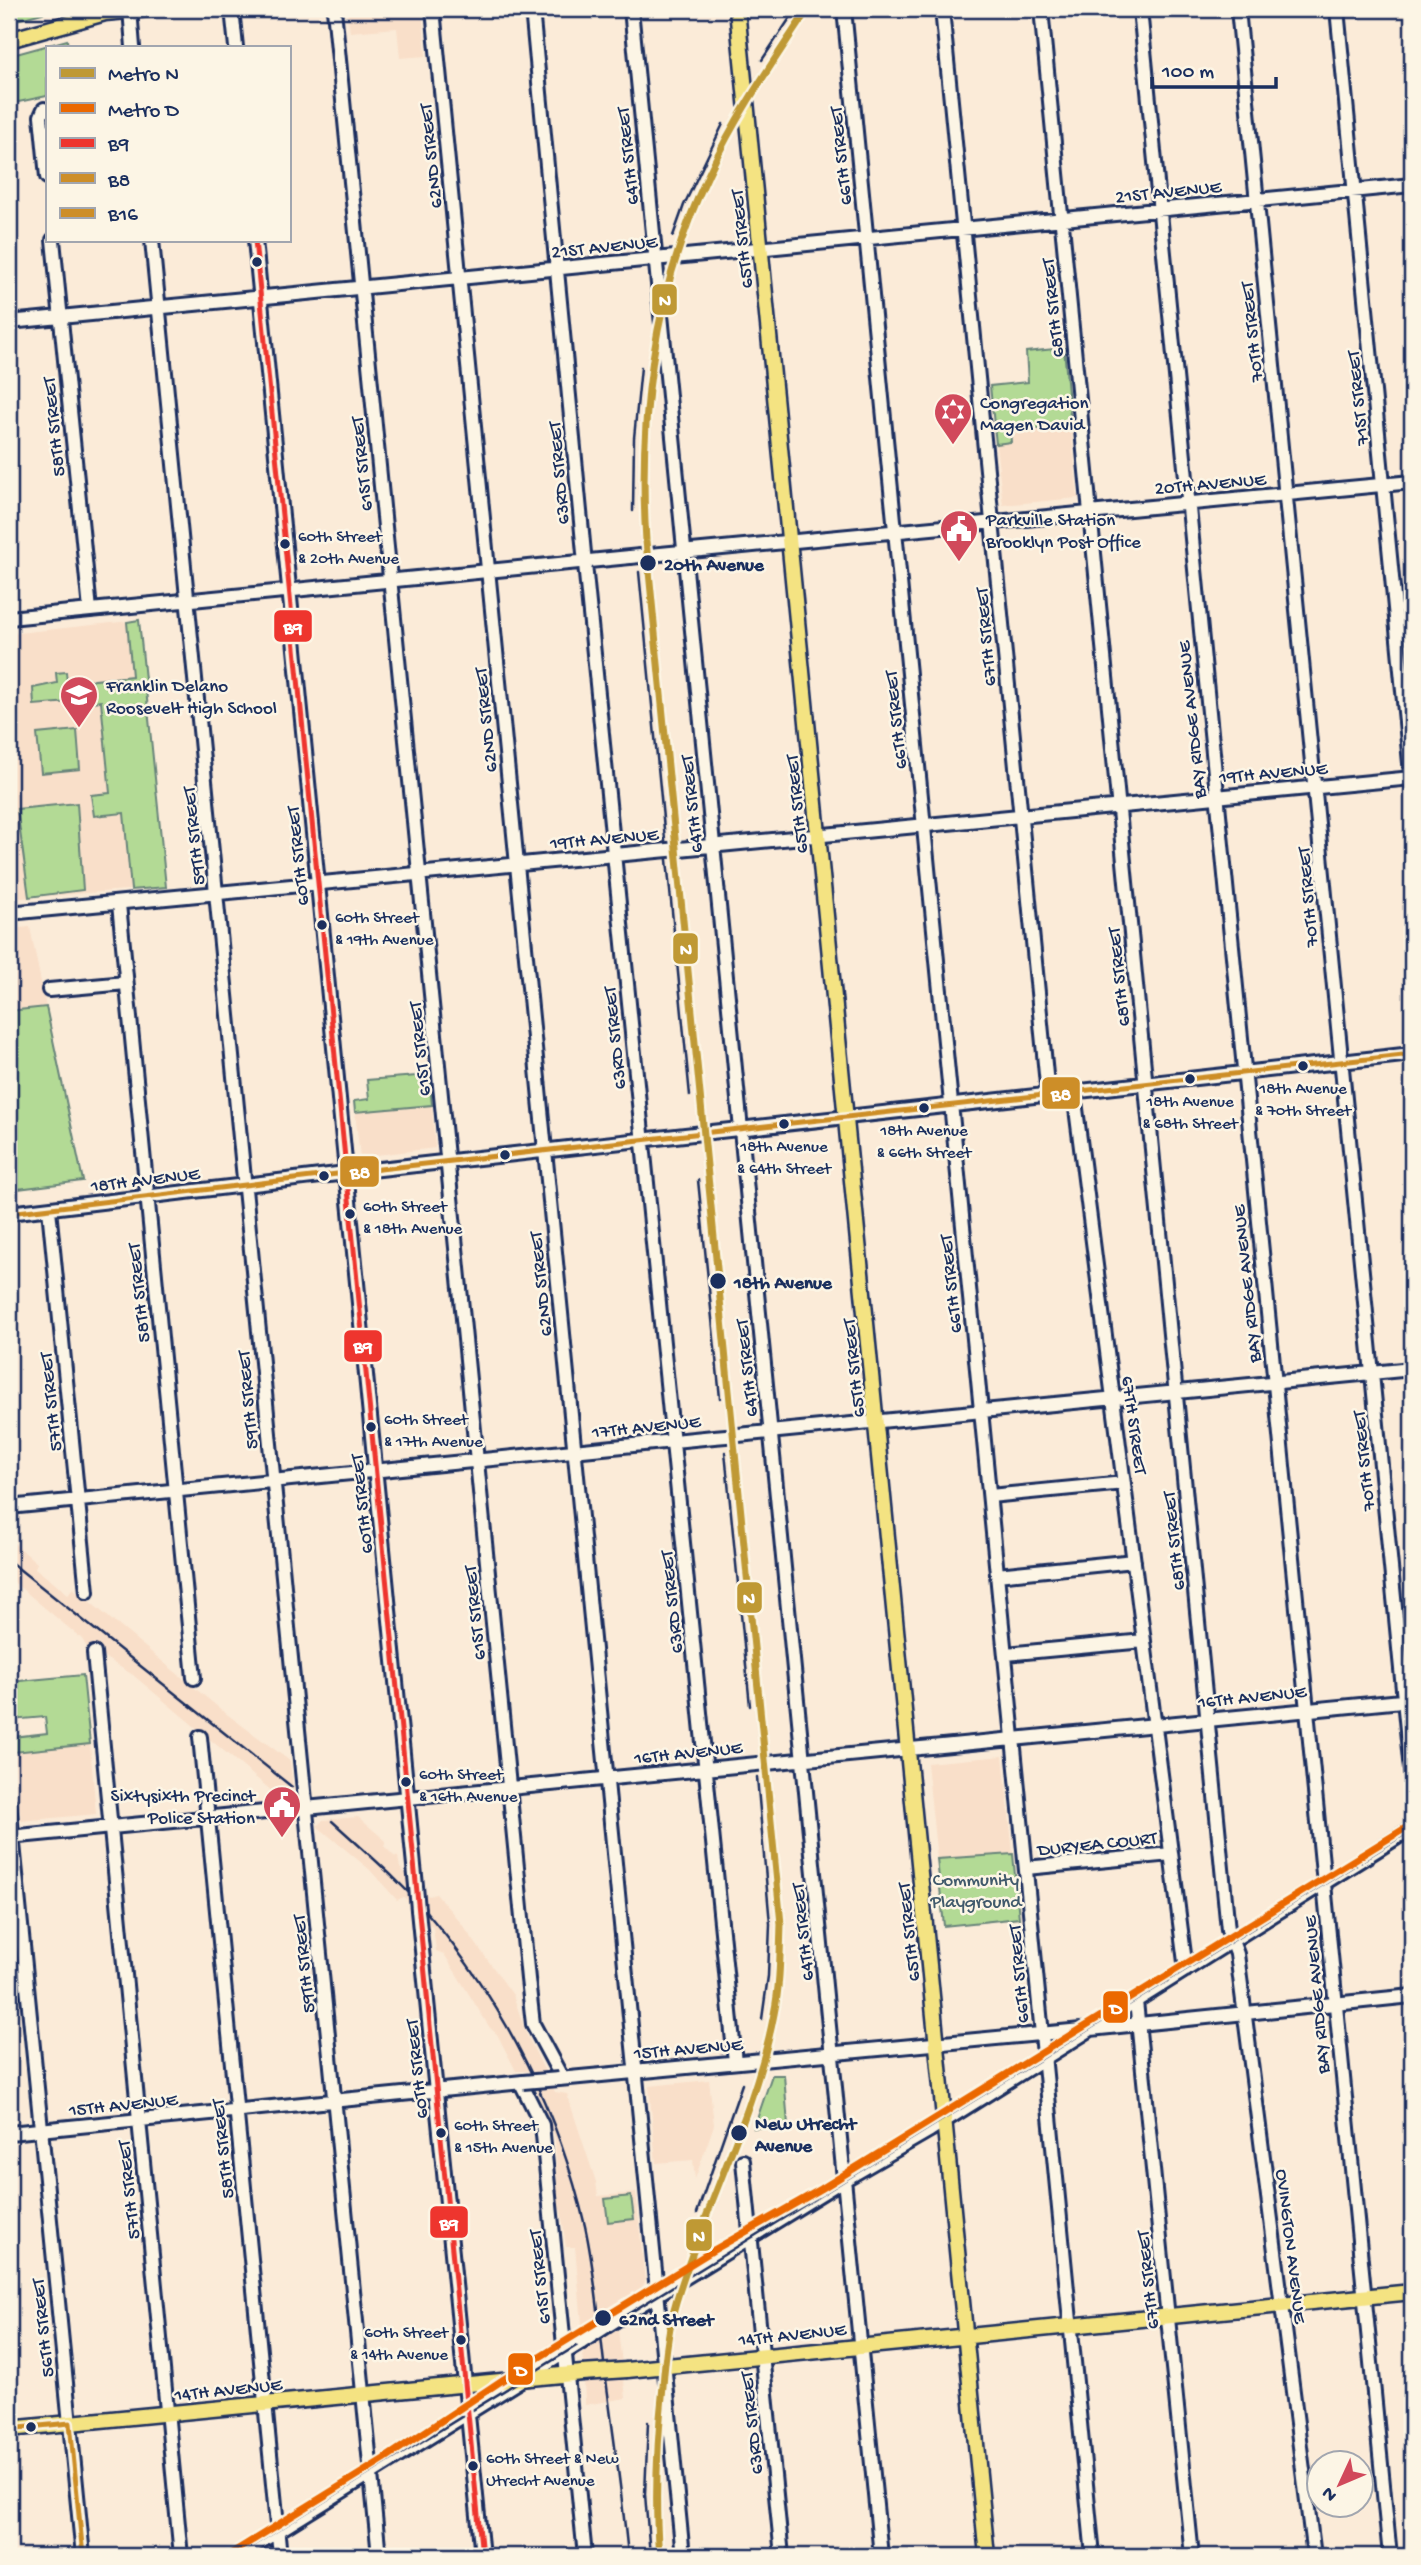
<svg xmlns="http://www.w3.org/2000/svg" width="1421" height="2565" font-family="'Gochi Hand',sans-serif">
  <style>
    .built { fill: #f9dfc9 }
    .green { fill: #b3da95; stroke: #67847a; stroke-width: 2 }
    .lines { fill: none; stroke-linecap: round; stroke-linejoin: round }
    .minor-casing { stroke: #1b2f5e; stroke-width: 18 }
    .major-casing { stroke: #1b2f5e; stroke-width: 19 }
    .minor { stroke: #fcf5e5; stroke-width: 12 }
    .major { stroke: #f4e382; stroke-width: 14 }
    .rail { stroke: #1b2f5e; stroke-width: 2.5 }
    .minor-bridge-casing { stroke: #1b2f5e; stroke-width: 18; stroke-linecap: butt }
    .major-bridge-casing { stroke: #1b2f5e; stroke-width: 19; stroke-linecap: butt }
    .minor-bridge { stroke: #fcf5e5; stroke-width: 12 }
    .major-bridge { stroke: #f4e382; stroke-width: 14 }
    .bus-1-casing { stroke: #fcf5e5; stroke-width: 10 }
    .bus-2-casing { stroke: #fcf5e5; stroke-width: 10 }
    .bus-3-casing { stroke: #fcf5e5; stroke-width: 10 }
    .bus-1 { stroke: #ee352e; stroke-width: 5 }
    .bus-2 { stroke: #cd8e28; stroke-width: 5 }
    .bus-3 { stroke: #cd8e28; stroke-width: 5 }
    .metro-1-casing { stroke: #fcf5e5; stroke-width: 12 }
    .metro-2-casing { stroke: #fcf5e5; stroke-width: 12 }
    .metro-1 { stroke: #bf9934; stroke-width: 7 }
    .metro-2 { stroke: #eb6800; stroke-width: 7 }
    .bus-dot { fill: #1b2f5e; stroke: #fcf5e5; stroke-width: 2.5 }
    .labels { text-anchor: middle; stroke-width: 5; stroke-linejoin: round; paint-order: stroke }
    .bus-label { font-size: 17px; fill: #1b2f5e; stroke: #fcf5e5; text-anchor: start }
    .street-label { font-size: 19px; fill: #1b2f5e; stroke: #fcf5e5 }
    .poi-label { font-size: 19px; fill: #1b2f5e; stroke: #fcf5e5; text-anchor: start }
    .stop-label { font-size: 19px; font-weight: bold; fill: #1b2f5e; stroke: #fcf5e5; text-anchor: start }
    .park-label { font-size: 19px; fill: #415a6c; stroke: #fcf5e5 }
    .line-badge { stroke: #fcf5e5; stroke-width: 2.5 }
    .badge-label { font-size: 19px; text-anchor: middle; font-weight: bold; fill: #fff }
  </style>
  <rect width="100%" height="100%" fill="#fbebd8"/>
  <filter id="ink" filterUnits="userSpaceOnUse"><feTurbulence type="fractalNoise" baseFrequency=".0143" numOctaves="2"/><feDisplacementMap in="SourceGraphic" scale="14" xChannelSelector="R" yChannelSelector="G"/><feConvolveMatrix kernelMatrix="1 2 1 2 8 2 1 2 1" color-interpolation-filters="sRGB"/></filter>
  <g filter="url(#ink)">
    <path class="built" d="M 347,9 L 422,9 L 426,56 L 400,58 L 397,28 L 350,32 Z
      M 1071,426 L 1078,498 L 1003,505 L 996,444 L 1011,442 L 1010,431 Z
      M 139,620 L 166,887 L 9,899 L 9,858 L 15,856 L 9,824 L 9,634 Z
      M 30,927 L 46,1007 L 9,1011 L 9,929 Z
      M 432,1105 L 435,1148 L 360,1157 L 355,1112 Z
      M 9,1539 L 37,1563 L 35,1568 L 68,1594 L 73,1588 L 224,1712 L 290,1761 L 294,1796 L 279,1797 L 133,1675 L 86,1646 L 82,1639 L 9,1578 Z
      M 90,1744 L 96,1814 L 21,1821 L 14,1752 Z
      M 1003,1756 L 1013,1854 L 937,1859 L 927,1763 Z
      M 358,1817 L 386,1841 L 384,1846 L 394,1856 L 398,1857 L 400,1868 L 429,1896 L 436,1894 L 461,1923 L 513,1995 L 526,2033 L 555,2092 L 567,2094 L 596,2182 L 598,2196 L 636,2193 L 645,2282 L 642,2287 L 615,2304 L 626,2398 L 585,2405 L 582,2324 L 575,2247 L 566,2247 L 561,2210 L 558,2207 L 555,2138 L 528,2071 L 516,2071 L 497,2034 L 490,2028 L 444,1954 L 436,1951 L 433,1928 L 404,1897 L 397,1900 L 369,1869 L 317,1826 L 323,1820 Z
      M 709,2080 L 714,2125 L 695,2179 L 693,2160 L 656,2163 L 649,2086 Z"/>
    <path class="green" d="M 9,9 L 57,9 L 9,22 Z
      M 67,40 L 68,47 L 47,47 L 47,96 L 9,104 L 9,56 Z
      M 1064,348 L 1071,426 L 1010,431 L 1011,442 L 996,444 L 990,386 L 1028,382 L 1026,352 Z
      M 139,620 L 166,887 L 131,890 L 124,813 L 94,816 L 91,795 L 110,793 L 101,701 L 80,703 L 77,682 L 132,676 L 127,622 Z
      M 66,672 L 69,702 L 34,705 L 33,688 L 57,683 L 56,673 Z
      M 77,730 L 80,769 L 41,773 L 37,734 Z
      M 77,803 L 83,890 L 29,897 L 17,809 Z
      M 46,1007 L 83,1181 L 9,1190 L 9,1011 Z
      M 429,1075 L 432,1105 L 355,1112 L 354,1101 L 369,1099 L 367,1080 Z
      M 83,1675 L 90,1744 L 14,1752 L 13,1737 L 47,1733 L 45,1717 L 11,1720 L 9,1682 Z
      M 1013,1854 L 1019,1918 L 944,1926 L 937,1859 Z
      M 772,2075 L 784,2075 L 788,2125 L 754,2128 Z
      M 631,2196 L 634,2219 L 608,2222 L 605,2199 Z"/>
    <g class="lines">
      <defs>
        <path id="minor" d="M 130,9 L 133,47
          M 232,9 L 236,47
          M 334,9 L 528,1979 L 533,2024 L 562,2078
          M 433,9 L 683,2556
          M 532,9 L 586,574 L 735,2062
          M 631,9 L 881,2556
          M 844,9 L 1093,2556
          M 942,9 L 1048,1095
          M 1041,9 L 1228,1930 L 1237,1954 L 1314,2556
          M 1140,9 L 1390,2556
          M 1238,9 L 1412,1781
          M 1337,9 L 1412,784
          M 44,109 L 41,116 L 47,177
          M 53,240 L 90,610
          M 152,240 L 379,2556
          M 255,240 L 416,1886
          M 9,322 L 1412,185
          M 650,555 L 1412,482
          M 9,618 L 630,557
          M 679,849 L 1412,778
          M 119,904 L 194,1678
          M 9,913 L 657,851
          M 49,990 L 126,983
          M 1074,1093 L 1186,1970
          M 49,1209 L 87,1592
          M 9,1213 L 371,1170 L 1412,1054
          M 738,1435 L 1412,1369
          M 990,1496 L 1124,1483
          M 9,1507 L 714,1437
          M 997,1575 L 1134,1561
          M 94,1653 L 181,2556
          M 1006,1654 L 1144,1641
          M 200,1737 L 280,2556
          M 9,1803 L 83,2556
          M 9,1837 L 1412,1700
          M 1026,1868 L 1171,1854
          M 418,1910 L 482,2556
          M 1136,2001 L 1192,2556
          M 559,2079 L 1071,2031 L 1412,1996
          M 521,2083 L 542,2125 L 585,2556
          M 9,2133 L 523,2082
          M 743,2161 L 782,2556
          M 616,2320 L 835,2185 L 930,2130 L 1412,1828
          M 238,2556 L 582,2342"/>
        <path id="major" d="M 737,9 L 987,2556
          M 9,40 L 105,13 L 150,9
          M 627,2370 L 1412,2292
          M 9,2429 L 582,2373"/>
      </defs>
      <use href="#minor" class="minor-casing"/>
      <use href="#major" class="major-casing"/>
      <use href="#minor" class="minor"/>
      <use href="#major" class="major"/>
      <path class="rail" d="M 762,60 L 796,9
        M 673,236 L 684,205 L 723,124
        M 633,511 L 634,438 L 641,367
        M 639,572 L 690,1096
        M 698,1180 L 720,1398
        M 725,1452 L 750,1706
        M 9,1561 L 292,1787
        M 757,1777 L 770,1924 L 768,1976 L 762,2019
        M 332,1821 C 367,1853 404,1884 434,1921 C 507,2009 559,2114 585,2226 C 597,2281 600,2338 608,2394 C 615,2448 623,2502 628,2556
        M 697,2213 L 742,2084
        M 648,2422 L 645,2494 L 650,2556
        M 236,2556 L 1412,1830"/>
      <defs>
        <path id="minor-bridge" d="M 630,557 L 650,555
          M 657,851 L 679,849
          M 714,1437 L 738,1435
          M 416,1886 L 418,1910
          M 523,2082 L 559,2079
          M 582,2342 L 616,2320"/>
        <path id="major-bridge" d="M 582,2373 L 627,2370"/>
      </defs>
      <use href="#minor-bridge" class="minor-bridge-casing"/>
      <use href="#major-bridge" class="major-bridge-casing"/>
      <use href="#minor-bridge" class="minor-bridge"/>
      <use href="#major-bridge" class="major-bridge"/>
      <defs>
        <path id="bus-1" d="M 255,240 L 482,2556"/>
        <path id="bus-2" d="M 9,1213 L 371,1170 L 1412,1054"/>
        <path id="bus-3" d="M 9,2429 L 70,2423 L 83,2556"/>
      </defs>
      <use href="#bus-1" class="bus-1-casing"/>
      <use href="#bus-2" class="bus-2-casing"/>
      <use href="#bus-3" class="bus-3-casing"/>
      <use href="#bus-1" class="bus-1"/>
      <use href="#bus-2" class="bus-2"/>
      <use href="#bus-3" class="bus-3"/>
      <defs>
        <path id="metro-1" d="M 659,2556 C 654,2499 657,2443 663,2386 C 665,2358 668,2329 676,2302 C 705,2205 755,2114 774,2014 C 780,1985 780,1954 781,1924 L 646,541 C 638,414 654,289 709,173 C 736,115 773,62 808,9"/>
        <path id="metro-2" d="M 227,2556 L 384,2459 L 504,2379 L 712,2251 L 821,2189 L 1412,1824"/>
      </defs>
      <use href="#metro-1" class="metro-1-casing"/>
      <use href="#metro-2" class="metro-2-casing"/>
      <use href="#metro-1" class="metro-1"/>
      <use href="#metro-2" class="metro-2"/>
    </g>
  </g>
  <defs>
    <symbol id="synagogue-pin" viewBox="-11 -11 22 30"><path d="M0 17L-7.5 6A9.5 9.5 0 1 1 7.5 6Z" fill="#d1495b" stroke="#fcf5e5"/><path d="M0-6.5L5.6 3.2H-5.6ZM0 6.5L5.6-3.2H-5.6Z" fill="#fff"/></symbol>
    <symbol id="civic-pin" viewBox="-11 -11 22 30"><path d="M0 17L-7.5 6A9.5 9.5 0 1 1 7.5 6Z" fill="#d1495b" stroke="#fcf5e5"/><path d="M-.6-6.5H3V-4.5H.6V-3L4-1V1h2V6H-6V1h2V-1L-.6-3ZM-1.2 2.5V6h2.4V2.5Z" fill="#fff"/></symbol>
    <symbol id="school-pin" viewBox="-11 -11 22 30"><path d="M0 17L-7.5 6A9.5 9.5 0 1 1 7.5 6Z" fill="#d1495b" stroke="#fcf5e5"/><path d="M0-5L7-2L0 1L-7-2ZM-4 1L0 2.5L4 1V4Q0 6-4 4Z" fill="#fff"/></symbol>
  </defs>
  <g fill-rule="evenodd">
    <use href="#synagogue-pin" x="931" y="390" width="44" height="60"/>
    <use href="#civic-pin" x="937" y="507" width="44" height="60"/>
    <use href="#school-pin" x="57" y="673" width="44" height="60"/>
    <use href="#civic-pin" x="260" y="1783" width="44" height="60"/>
  </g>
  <g class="bus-dot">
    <circle cx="257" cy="262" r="6"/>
    <circle cx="285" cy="544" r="6"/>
    <circle cx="648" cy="563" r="9"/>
    <circle cx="322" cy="925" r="6"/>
    <circle cx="1303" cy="1066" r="6"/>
    <circle cx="1190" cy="1079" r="6"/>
    <circle cx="924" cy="1108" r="6"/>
    <circle cx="784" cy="1124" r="6"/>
    <circle cx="505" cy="1155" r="6"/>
    <circle cx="324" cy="1176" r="6"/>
    <circle cx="350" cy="1214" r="6"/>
    <circle cx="718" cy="1281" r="9"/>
    <circle cx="371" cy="1427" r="6"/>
    <circle cx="406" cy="1782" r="6"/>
    <circle cx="441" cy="2133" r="6"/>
    <circle cx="739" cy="2133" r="9"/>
    <circle cx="603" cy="2318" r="9"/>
    <circle cx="461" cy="2340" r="6"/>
    <circle cx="31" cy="2427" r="6"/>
    <circle cx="473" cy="2466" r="6"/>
  </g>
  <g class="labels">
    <g class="bus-label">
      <text x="298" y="541">60th Street<tspan x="298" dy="22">&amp; 20th Avenue</tspan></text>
      <text x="335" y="922">60th Street<tspan x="335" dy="22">&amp; 19th Avenue</tspan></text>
      <text x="1303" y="1093" text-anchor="middle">18th Avenue<tspan x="1303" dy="22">&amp; 70th Street</tspan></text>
      <text x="1190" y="1106" text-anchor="middle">18th Avenue<tspan x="1190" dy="22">&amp; 68th Street</tspan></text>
      <text x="924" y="1135" text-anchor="middle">18th Avenue<tspan x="924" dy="22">&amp; 66th Street</tspan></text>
      <text x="784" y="1151" text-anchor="middle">18th Avenue<tspan x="784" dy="22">&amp; 64th Street</tspan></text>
      <text x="363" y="1211">60th Street<tspan x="363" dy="22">&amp; 18th Avenue</tspan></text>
      <text x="384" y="1424">60th Street<tspan x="384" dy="22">&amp; 17th Avenue</tspan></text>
      <text x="419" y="1779">60th Street<tspan x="419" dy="22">&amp; 16th Avenue</tspan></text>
      <text x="454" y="2130">60th Street<tspan x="454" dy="22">&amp; 15th Avenue</tspan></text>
      <text x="448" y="2337" text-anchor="end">60th Street<tspan x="448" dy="22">&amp; 14th Avenue</tspan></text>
      <text x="486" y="2463">60th Street &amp; New<tspan x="486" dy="22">Utrecht Avenue</tspan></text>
    </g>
    <g class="street-label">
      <text transform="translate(429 156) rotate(-96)" y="7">62ND STREET</text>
      <text transform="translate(626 156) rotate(-96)" y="7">64TH STREET</text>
      <text transform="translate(839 156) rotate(-96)" y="7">66TH STREET</text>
      <text transform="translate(1168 190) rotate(-6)" y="7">21ST AVENUE</text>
      <text transform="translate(740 239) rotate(-96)" y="7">65TH STREET</text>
      <text transform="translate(604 245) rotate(-6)" y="7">21ST AVENUE</text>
      <text transform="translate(1051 308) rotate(-96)" y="7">68TH STREET</text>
      <text transform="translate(1250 332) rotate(-96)" y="7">70TH STREET</text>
      <text transform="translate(1356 398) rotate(-96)" y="7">71ST STREET</text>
      <text transform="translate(52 427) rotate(-96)" y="7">58TH STREET</text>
      <text transform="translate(360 464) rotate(-96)" y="7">61ST STREET</text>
      <text transform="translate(557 473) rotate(-95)" y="7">63RD STREET</text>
      <text transform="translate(1210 482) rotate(-5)" y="7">20TH AVENUE</text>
      <text transform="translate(984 637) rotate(-95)" y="7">67TH STREET</text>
      <text transform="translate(484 720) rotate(-96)" y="7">62ND STREET</text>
      <text transform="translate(894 720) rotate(-96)" y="7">66TH STREET</text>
      <text transform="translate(1190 720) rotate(-96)" y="7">BAY RIDGE AVENUE</text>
      <text transform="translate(1273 771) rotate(-5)" y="7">19TH AVENUE</text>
      <text transform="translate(690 804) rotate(-96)" y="7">64TH STREET</text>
      <text transform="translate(795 804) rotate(-96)" y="7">65TH STREET</text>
      <text transform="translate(192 836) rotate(-96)" y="7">59TH STREET</text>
      <text transform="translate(604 837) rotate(-5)" y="7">19TH AVENUE</text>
      <text transform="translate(296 856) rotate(-96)" y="7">60TH STREET</text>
      <text transform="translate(1306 897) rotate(-95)" y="7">70TH STREET</text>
      <text transform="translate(1117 977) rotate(-96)" y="7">68TH STREET</text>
      <text transform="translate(613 1038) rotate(-96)" y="7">63RD STREET</text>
      <text transform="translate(418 1049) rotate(-96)" y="7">61ST STREET</text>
      <text transform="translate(145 1178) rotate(-7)" y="7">18TH AVENUE</text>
      <text transform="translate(539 1284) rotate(-96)" y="7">62ND STREET</text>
      <text transform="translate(949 1284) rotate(-96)" y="7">66TH STREET</text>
      <text transform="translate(1245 1284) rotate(-96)" y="7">BAY RIDGE AVENUE</text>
      <text transform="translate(137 1293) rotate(-96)" y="7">58TH STREET</text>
      <text transform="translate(745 1368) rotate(-96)" y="7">64TH STREET</text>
      <text transform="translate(852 1368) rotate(-96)" y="7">65TH STREET</text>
      <text transform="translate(246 1400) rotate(-95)" y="7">59TH STREET</text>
      <text transform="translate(49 1402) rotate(-96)" y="7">57TH STREET</text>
      <text transform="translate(646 1425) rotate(-6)" y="7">17TH AVENUE</text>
      <text transform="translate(1136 1425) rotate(82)" y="7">67TH STREET</text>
      <text transform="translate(1362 1461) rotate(-96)" y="7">70TH STREET</text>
      <text transform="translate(360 1504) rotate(-96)" y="7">60TH STREET</text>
      <text transform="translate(1172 1541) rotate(-96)" y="7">68TH STREET</text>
      <text transform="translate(670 1602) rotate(-96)" y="7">63RD STREET</text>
      <text transform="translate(473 1613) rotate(-96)" y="7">61ST STREET</text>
      <text transform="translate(1252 1695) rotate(-6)" y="7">16TH AVENUE</text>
      <text transform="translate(688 1751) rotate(-6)" y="7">16TH AVENUE</text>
      <text transform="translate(1097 1842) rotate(-6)" y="7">DURYEA COURT</text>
      <text transform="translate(801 1932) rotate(-96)" y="7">64TH STREET</text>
      <text transform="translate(907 1932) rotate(-96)" y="7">65TH STREET</text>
      <text transform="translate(302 1964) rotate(-96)" y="7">59TH STREET</text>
      <text transform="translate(1017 1974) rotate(-95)" y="7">66TH STREET</text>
      <text transform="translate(1315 1995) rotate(-95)" y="7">BAY RIDGE AVENUE</text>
      <text transform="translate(688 2047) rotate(-5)" y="7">15TH AVENUE</text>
      <text transform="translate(415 2069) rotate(-96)" y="7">60TH STREET</text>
      <text transform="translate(123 2103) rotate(-6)" y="7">15TH AVENUE</text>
      <text transform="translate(221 2149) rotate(-96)" y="7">58TH STREET</text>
      <text transform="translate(127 2190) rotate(-96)" y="7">57TH STREET</text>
      <text transform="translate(1293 2246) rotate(83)" y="7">OVINGTON AVENUE</text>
      <text transform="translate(538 2277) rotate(-96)" y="7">61ST STREET</text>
      <text transform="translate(1146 2280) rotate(-96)" y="7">67TH STREET</text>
      <text transform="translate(41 2328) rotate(-96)" y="7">56TH STREET</text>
      <text transform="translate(792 2333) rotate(-6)" y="7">14TH AVENUE</text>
      <text transform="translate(228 2388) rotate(-6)" y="7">14TH AVENUE</text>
      <text transform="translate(750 2423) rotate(-96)" y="7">63RD STREET</text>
    </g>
    <g class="poi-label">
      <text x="980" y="408">Congregation<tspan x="980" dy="22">Magen David</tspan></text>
      <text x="986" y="525">Parkville Station<tspan x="986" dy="22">Brooklyn Post Office</tspan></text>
      <text x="106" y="691">Franklin Delano<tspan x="106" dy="22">Roosevelt High School</tspan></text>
      <text x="255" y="1801" text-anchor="end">Sixtysixth Precinct<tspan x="255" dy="22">Police Station</tspan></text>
    </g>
    <g class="stop-label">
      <text x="664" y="570">20th Avenue</text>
      <text x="734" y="1288">18th Avenue</text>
      <text x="755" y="2129">New Utrecht<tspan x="755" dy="22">Avenue</tspan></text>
      <text x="619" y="2325">62nd Street</text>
    </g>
    <g class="park-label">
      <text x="976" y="1885">Community<tspan x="976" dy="22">Playground</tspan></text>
    </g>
  </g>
  <g class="line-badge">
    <rect x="651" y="283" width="27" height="33" rx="7" fill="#bf9934"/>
    <rect x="273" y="609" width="40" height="34" rx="7" fill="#ee352e"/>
    <rect x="672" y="932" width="27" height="33" rx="7" fill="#bf9934"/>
    <rect x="1041" y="1076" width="40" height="34" rx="7" fill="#cd8e28"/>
    <rect x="339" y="1155" width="41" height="33" rx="7" fill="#cd8e28"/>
    <rect x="343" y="1329" width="40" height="34" rx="7" fill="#ee352e"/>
    <rect x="736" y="1581" width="27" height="33" rx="7" fill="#bf9934"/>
    <rect x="1102" y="1990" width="27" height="34" rx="7" fill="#eb6800"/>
    <rect x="429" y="2205" width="40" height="34" rx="7" fill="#ee352e"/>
    <rect x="685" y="2218" width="28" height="34" rx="7" fill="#bf9934"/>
    <rect x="507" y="2352" width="27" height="34" rx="7" fill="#eb6800"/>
  </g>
  <g class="badge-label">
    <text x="665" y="306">N</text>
    <text x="293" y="633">B9</text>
    <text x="686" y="955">N</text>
    <text x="1061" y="1100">B8</text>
    <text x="360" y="1178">B8</text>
    <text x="363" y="1352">B9</text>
    <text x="749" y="1604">N</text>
    <text x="1116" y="2014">D</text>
    <text x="449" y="2229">B9</text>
    <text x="699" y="2242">N</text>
    <text x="521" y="2376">D</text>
  </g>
  <rect width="1421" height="2565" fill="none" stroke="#fcf5e5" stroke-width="35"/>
  <rect x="18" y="18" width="1386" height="2530" fill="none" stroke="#1b2f5e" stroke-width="2.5" filter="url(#ink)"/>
  <rect x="46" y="46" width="245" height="196" fill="#fcf5e5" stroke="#a2a6af" stroke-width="2"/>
  <rect x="60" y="68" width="35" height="10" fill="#bf9934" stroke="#a2a6af" stroke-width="2"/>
  <text x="108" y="80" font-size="21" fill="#1b2f5e">Metro N</text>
  <rect x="60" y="103" width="35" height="10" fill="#eb6800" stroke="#a2a6af" stroke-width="2"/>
  <text x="108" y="116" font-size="21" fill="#1b2f5e">Metro D</text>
  <rect x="60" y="138" width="35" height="10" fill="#ee352e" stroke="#a2a6af" stroke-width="2"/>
  <text x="108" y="150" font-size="21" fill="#1b2f5e">B9</text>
  <rect x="60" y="173" width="35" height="10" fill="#cd8e28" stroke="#a2a6af" stroke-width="2"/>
  <text x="108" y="186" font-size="21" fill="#1b2f5e">B8</text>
  <rect x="60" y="208" width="35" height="10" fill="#cd8e28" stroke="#a2a6af" stroke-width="2"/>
  <text x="108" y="220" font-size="21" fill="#1b2f5e">B16</text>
  <g transform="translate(1340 2484) rotate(226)"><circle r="33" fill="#fcf5e5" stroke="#a2a6af" stroke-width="2"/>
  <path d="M0-5L12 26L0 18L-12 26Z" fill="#d1495b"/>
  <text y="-10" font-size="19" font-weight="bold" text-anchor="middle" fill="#1b2f5e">N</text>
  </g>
  <path d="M1152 77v10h124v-10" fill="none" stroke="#1b2f5e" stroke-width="3.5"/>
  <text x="1162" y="77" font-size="21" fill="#1b2f5e" stroke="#fcf5e5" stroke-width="5" paint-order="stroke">100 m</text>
</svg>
